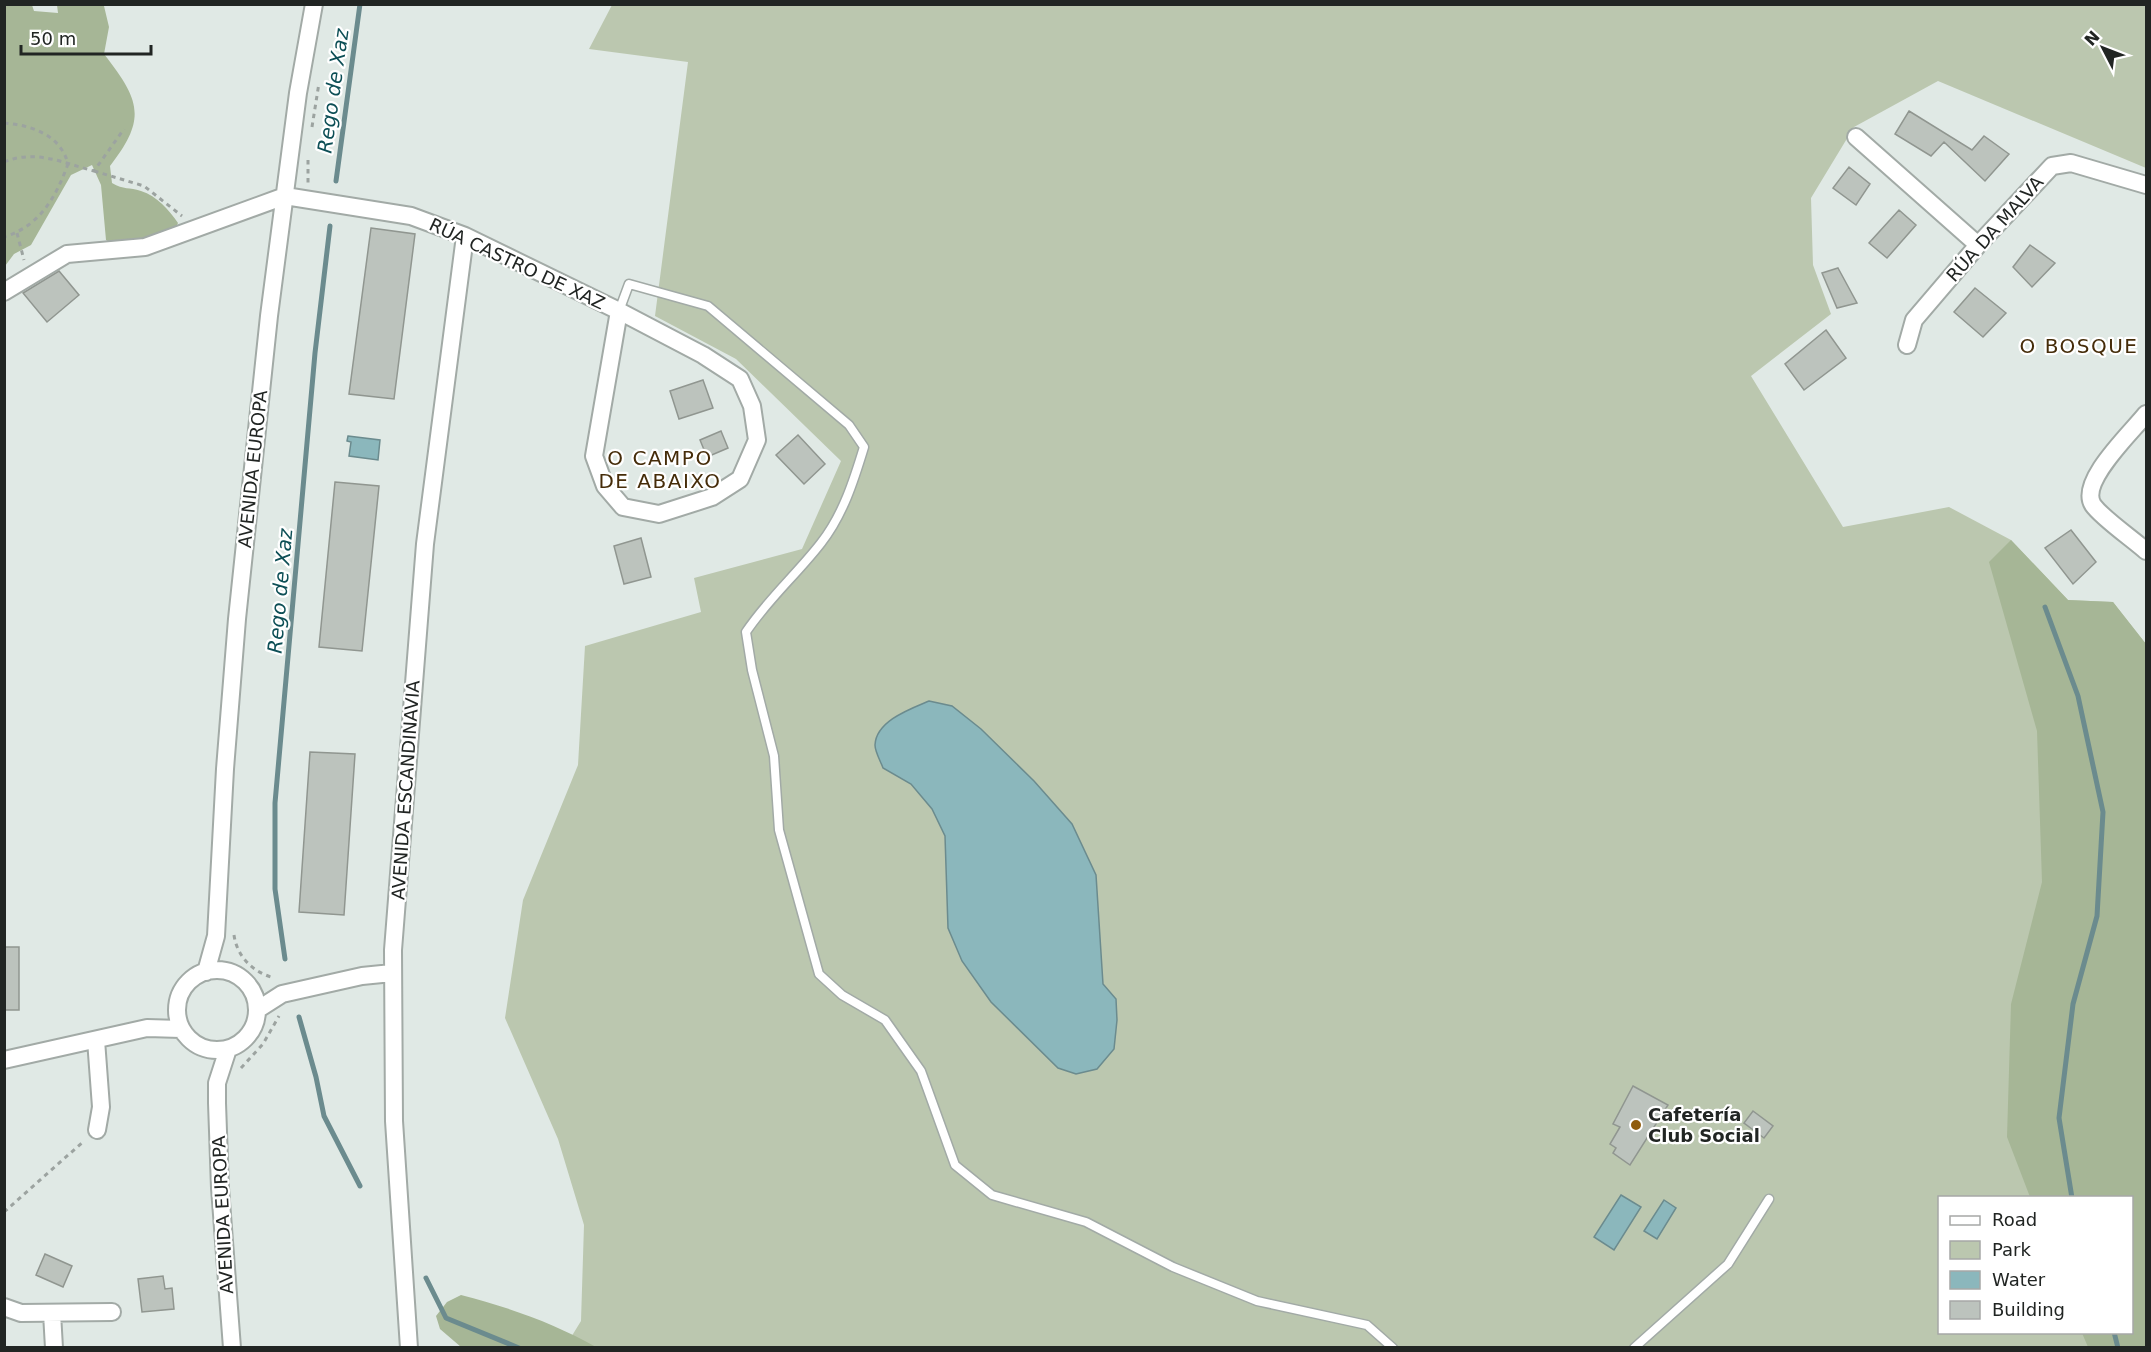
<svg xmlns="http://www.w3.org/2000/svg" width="2151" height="1352" font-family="'DejaVu Sans',sans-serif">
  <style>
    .green { fill: #bbc7af }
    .forest { fill: #a6b696 }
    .water { fill: #8bb7bc; stroke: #6b8b8e; stroke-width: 1.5 }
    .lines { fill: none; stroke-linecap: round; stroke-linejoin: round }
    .stream { stroke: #6b8b8e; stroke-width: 5 }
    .building { fill: #bcc3bd; stroke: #909690; stroke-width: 1.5 }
    .service-casing { stroke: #a2aaa6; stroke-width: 11 }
    .minor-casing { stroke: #a2aaa6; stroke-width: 20 }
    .path { stroke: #9ca3a0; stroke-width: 3; stroke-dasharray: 4.5 4.5; stroke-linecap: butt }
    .service { stroke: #fff; stroke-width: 8 }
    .minor { stroke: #fff; stroke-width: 16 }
    .poi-dot { fill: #905d0e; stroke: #fff; stroke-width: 2 }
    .labels { text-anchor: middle; stroke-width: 4.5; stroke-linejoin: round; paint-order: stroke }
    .street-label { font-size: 18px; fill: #212523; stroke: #fff }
    .poi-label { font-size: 18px; font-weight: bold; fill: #212523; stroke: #fff; text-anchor: start }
    .water-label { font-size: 20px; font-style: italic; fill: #0d4f56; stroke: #fff }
    .neighbourhood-label { font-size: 20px; letter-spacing: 1.5px; fill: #452c09; stroke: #fff }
  </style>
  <rect width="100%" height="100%" fill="#e0e9e5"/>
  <path class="green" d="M 612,5 L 2146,5 L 2146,168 L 1938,81 L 1854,127 L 1811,198 L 1813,265 L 1831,314 L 1751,376 L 1843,527 L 1949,507 L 2011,540 L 2068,600 L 2113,602 L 2146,644 L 2146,1054 L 2128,1197 L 1940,1198 L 1940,1332 L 2132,1332 L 2146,1347 L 565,1347 L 581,1321 L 584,1225 L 558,1139 L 505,1018 L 523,900 L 578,765 L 585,646 L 701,612 L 694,578 L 802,549 L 841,461 L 736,359 L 655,316 L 688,62 L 589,49 Z"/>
  <path class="forest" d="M 5,5 L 32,5 L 34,11 L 58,13 L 57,5 L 104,6 L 109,27 L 104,54 C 139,99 148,118 110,166 L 112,183 C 124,190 129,187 141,191 C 157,196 169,210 178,223 L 169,242 L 116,246 L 106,240 L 101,185 L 92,165 L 71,175 L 31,245 L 14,254 L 5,266 Z
    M 2011,540 L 2068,600 L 2113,602 L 2146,644 L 2146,1347 L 2088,1347 L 2082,1333 L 2132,1332 L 2132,1198 L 2030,1197 L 2007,1137 L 2011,1004 L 2042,882 L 2037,731 L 1989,562 Z
    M 461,1295 C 508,1307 554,1323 596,1347 L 461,1347 L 440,1329 L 436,1316 L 447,1302 Z"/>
  <path class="water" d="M 348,436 L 380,440 L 378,460 L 349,456 L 351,442 L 347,441 Z
    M 929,701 L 952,706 L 981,729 L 1034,781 L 1072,824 L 1096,875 L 1103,984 L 1116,999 L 1117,1020 L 1114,1049 L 1097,1069 L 1076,1074 L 1058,1068 L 991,1002 L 962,961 L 948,928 L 945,836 L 932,809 L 911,784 L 883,768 C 881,762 875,752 875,745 C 876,721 910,709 929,701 Z
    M 1621,1195 L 1641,1207 L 1614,1250 L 1594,1237 Z
    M 1664,1200 L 1676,1208 L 1657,1239 L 1644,1231 Z"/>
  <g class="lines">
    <path class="stream" d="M 336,181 L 360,4
      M 2045,607 L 2078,696 L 2103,812 L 2097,916 L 2073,1004 L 2059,1118 L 2072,1198
      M 285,959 L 275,889 L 275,803 L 315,353 L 330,226
      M 299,1017 L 316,1077 L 324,1116 L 360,1186
      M 426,1278 L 446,1318 L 519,1348
      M 2114,1332 L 2118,1348"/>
  </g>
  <path class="building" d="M 1909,111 L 1972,150 L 1984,136 L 2009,154 L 1985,181 L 1944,142 L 1931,156 L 1895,134 Z
    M 1849,167 L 1870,184 L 1856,205 L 1833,188 Z
    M 1899,210 L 1916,225 L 1887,258 L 1869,243 Z
    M 371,228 L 415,234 L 394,399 L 349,394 Z
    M 2030,245 L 2055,263 L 2032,287 L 2013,267 Z
    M 1838,268 L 1857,303 L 1837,308 L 1822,273 Z
    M 59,271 L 79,295 L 47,322 L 23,293 Z
    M 1975,288 L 2006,313 L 1983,337 L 1954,312 Z
    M 1826,330 L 1846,358 L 1804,390 L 1785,364 Z
    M 703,380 L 713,408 L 679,419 L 670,391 Z
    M 721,431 L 728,448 L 707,457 L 700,440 Z
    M 798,435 L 825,464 L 804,484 L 776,455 Z
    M 335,482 L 379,486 L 362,651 L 319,647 Z
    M 2071,530 L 2096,562 L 2073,584 L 2045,548 Z
    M 641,538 L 651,577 L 624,584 L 614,546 Z
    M 310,752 L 355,754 L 344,915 L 299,912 Z
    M 4,947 L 19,947 L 19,1010 L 4,1010 Z
    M 1633,1086 L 1668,1105 L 1630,1165 L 1613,1153 L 1616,1148 L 1610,1144 L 1620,1127 L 1613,1124 Z
    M 1753,1111 L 1773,1126 L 1764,1138 L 1744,1123 Z
    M 45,1254 L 72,1266 L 63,1287 L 36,1275 Z
    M 163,1276 L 165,1289 L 172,1288 L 174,1309 L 142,1312 L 138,1279 Z"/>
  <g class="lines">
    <defs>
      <path id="service" d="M 619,311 L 629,284 L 708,306 L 849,425 L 864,447 C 854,480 843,515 821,543 C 797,574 768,599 746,632 L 752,670 L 774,756 L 779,830 L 819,974 L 842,995 L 885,1020 L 921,1071 L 955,1165 L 992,1195 L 1086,1222 L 1173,1267 L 1257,1301 L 1367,1325 L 1393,1348
        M 1634,1348 L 1728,1264 L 1769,1199"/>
      <path id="minor" d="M 1856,137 L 1978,245
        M 4,292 L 67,254 L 145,247 L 285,196 L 411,216 L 465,236 L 619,311 L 703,355 L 740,379 L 752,406 L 757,440 L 740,479 L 712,497 L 659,514 L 623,507 L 605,486 L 594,456 L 619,311
        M 1907,345 L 1914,320 L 1978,245 L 2052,166 L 2071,163 L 2146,185
        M 2146,414 C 2132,432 2078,482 2093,505 C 2102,518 2134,540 2146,551
        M177 1010a40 40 0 1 1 80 0a40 40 0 1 1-80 0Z
        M 206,972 L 216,936 L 225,769 L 237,619 L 269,316 L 298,93 L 314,4
        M 257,1010 L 282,994 L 362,976 L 392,973
        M 96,1040 L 101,1107 L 97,1130
        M 228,1049 L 217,1083 L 217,1103 L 220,1188 L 232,1348
        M 4,1060 L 147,1028 L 181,1029
        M 4,1307 L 21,1313 L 112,1312
        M 52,1313 L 54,1348
        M 409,1348 L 394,1121 L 393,950 L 425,544 L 465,236"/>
    </defs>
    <use href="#service" class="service-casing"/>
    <use href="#minor" class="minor-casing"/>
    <path class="path" d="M 4,123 C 31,125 61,135 68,164 C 56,197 40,226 4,237
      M 312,127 L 319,83
      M 308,160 L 308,184
      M 4,162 C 36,149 63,163 94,171 L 124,129
      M 94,171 L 144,186 L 182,216
      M 17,233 L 24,260
      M 234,935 C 237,957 253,972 274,978
      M 241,1068 L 263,1044 L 279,1016
      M 4,1212 L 84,1141"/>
    <use href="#service" class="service"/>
    <use href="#minor" class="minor"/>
  </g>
  <circle class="poi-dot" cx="1636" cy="1125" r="6"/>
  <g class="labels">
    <g class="street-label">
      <text transform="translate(1995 229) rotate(-48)" y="6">RÚA DA MALVA</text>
      <text transform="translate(517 264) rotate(25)" y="6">RÚA CASTRO DE XAZ</text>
      <text transform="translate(253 469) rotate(-84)" y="6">AVENIDA EUROPA</text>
      <text transform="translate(406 790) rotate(-86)" y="6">AVENIDA ESCANDINAVIA</text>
      <text transform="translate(223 1215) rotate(-93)" y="6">AVENIDA EUROPA</text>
    </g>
    <g class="poi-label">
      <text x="1648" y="1121">Cafetería<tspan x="1648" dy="21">Club Social</tspan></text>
    </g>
    <g class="water-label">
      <text transform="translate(333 91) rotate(-82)" y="7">Rego de Xaz</text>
      <text transform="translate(280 591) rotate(-85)" y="7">Rego de Xaz</text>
    </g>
    <g class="neighbourhood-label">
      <text x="2079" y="353">O BOSQUE</text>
      <text x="660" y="465">O CAMPO<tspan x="660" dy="23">DE ABAIXO</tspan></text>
    </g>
  </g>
  <rect width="2151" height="1352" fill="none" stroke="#212523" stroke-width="12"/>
  <rect x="1938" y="1196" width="195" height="138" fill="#ffffff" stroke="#a6a8a7" stroke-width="1.5"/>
  <rect x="1950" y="1216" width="30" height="9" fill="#ffffff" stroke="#a6a8a7" stroke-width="1.5"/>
  <text x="1992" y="1226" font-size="18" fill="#212523">Road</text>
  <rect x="1950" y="1241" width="30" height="18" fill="#bbc7af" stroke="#a6a8a7" stroke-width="1.5"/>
  <text x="1992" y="1256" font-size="18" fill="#212523">Park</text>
  <rect x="1950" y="1271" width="30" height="18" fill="#8bb7bc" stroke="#a6a8a7" stroke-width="1.5"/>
  <text x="1992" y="1286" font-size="18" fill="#212523">Water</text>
  <rect x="1950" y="1301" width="30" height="18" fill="#bcc3bd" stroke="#a6a8a7" stroke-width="1.5"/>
  <text x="1992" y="1316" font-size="18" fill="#212523">Building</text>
  <g transform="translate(2103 48) rotate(312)" stroke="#ffffff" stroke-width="4.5" paint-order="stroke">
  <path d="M0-4.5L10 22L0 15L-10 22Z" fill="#212523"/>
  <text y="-9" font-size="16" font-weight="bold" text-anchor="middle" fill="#212523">N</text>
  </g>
  <path d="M21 45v9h130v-9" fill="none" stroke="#212523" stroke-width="3"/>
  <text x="30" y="45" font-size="18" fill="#212523" stroke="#ffffff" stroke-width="4.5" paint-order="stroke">50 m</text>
</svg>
